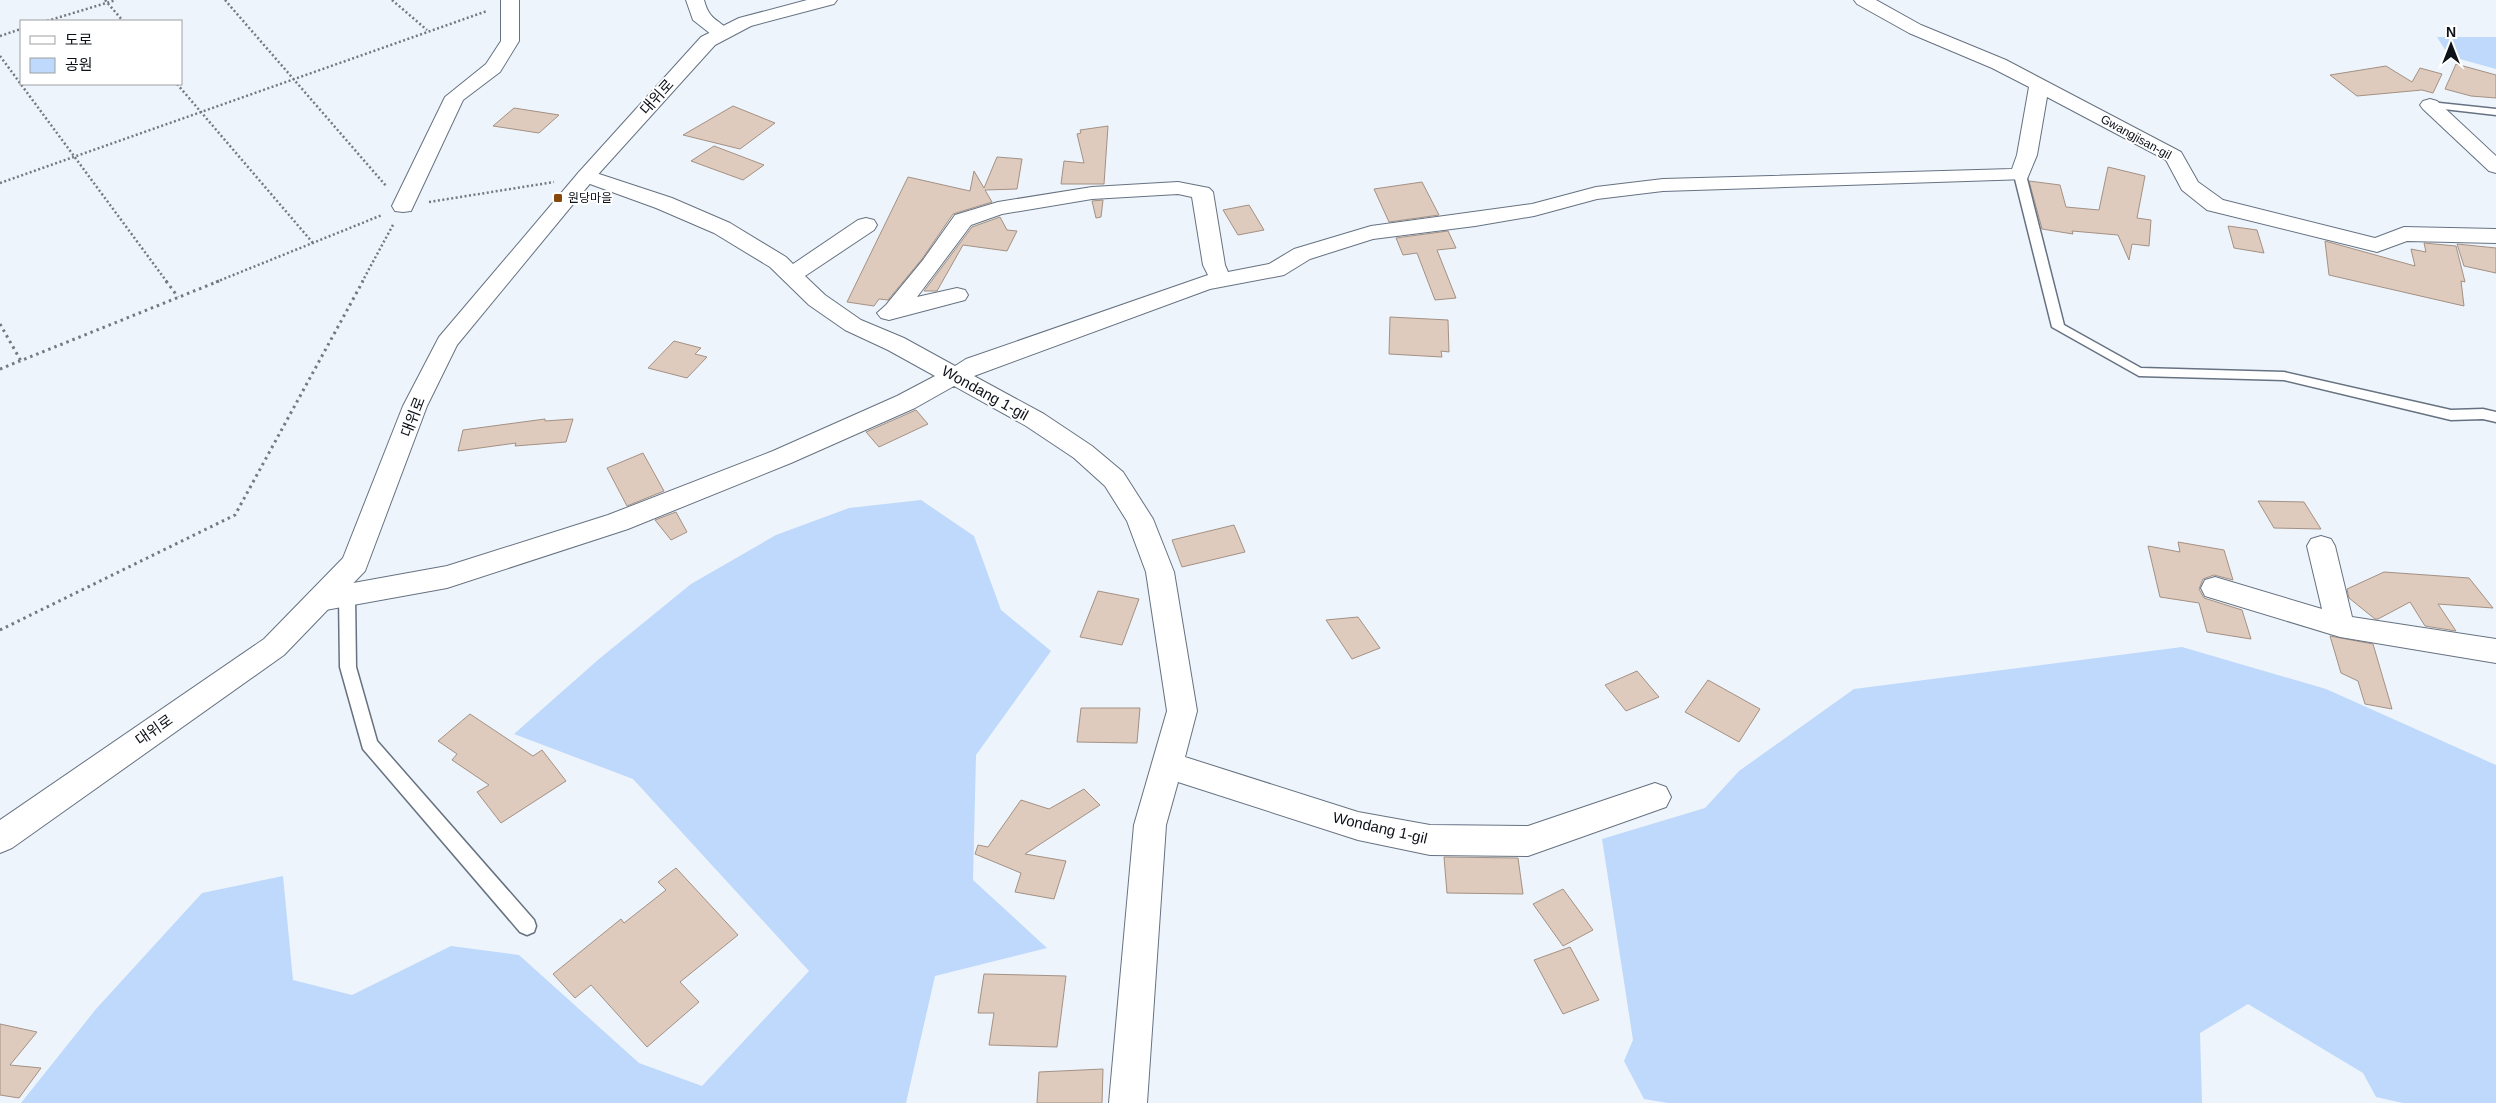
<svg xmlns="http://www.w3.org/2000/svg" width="2496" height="1103" font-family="Helvetica,'Noto Sans KR',sans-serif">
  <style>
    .green { fill: #bed9fb }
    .building { fill: #dfcbbe; stroke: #a39184 }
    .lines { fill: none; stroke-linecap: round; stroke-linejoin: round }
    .service-casing { stroke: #667282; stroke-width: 3 }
    .minor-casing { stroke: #667282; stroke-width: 2 }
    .tertiary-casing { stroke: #667282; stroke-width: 2 }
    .path-far1 { stroke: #747980; stroke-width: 2.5; stroke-dasharray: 2 2.5; stroke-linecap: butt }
    .path { stroke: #747980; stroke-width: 3; stroke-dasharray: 2.5 4; stroke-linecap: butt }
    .service { fill: #fff; fill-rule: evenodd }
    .minor { fill: #fff; fill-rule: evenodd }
    .tertiary { fill: #fff; fill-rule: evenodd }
    .poi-dot { fill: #87480c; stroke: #fff; stroke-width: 2 }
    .labels { text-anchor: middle; stroke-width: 4; stroke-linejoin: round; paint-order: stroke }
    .far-street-label { font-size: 12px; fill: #0d1218; stroke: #fff }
    .far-poi-label { font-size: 12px; fill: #0d1218; stroke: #fff; text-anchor: start }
    .street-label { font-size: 15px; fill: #0d1218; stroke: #fff }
  </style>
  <rect width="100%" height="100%" fill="#eef4fb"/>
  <path class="green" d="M 2437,37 L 2496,37 L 2496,69 L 2449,56 Z
    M 921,500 L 974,536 L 1001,610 L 1051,651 L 976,755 L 973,880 L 1047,948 L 935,976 L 906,1103 L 21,1103 L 96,1009 L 202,893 L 283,876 L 293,980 L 352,995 L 451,946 L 519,955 L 639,1063 L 702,1086 L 809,971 L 633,779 L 514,734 L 599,659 L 691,584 L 776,535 L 849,508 Z
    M 2182,647 L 2326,689 L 2496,765 L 2496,1103 L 2403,1103 L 2376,1097 L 2363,1073 L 2248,1004 L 2200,1033 L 2202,1103 L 1668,1103 L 1644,1099 L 1624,1061 L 1633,1040 L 1602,839 L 1705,808 L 1739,771 L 1854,689 Z"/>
  <path class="building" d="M 2456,64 L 2496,75 L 2496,98 L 2471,96 L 2445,89 Z
    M 2386,66 L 2412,82 L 2420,68 L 2442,74 L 2433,93 L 2422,90 L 2357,96 L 2330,75 Z
    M 733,106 L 775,123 L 740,149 L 683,135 Z
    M 514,108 L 559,115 L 539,133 L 493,126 Z
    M 1108,126 L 1104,184 L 1061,184 L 1064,161 L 1084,163 L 1077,134 L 1081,133 L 1080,130 Z
    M 714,146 L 764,165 L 743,180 L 691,161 Z
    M 997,157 L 1022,159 L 1017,189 L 985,190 L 992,202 L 953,214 L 922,259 L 888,300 L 879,299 L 874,306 L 847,302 L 908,177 L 970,191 L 974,171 L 984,188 Z
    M 2108,167 L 2145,176 L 2137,218 L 2151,220 L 2149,246 L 2132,244 L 2129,260 L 2118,235 L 2072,231 L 2073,234 L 2042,229 L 2029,181 L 2060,185 L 2066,207 L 2099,210 Z
    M 1422,182 L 1439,215 L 1389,222 L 1374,189 Z
    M 1103,200 L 1101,217 L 1096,218 L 1092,201 Z
    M 1249,205 L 1264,230 L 1238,235 L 1223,210 Z
    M 1000,217 L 1007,230 L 1017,231 L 1007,251 L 963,245 L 937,291 L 924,291 L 972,227 Z
    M 2228,226 L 2257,230 L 2264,253 L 2234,248 Z
    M 1448,231 L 1456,248 L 1437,250 L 1456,298 L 1435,300 L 1417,253 L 1403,255 L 1396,238 Z
    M 2325,241 L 2415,266 L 2411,249 L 2426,252 L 2424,243 L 2456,246 L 2465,282 L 2461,281 L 2464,306 L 2329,275 Z
    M 2457,244 L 2496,248 L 2496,273 L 2464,266 Z
    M 1390,317 L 1448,320 L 1449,352 L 1441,351 L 1442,357 L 1389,354 Z
    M 674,341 L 701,348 L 695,354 L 707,357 L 687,378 L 648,368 Z
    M 916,410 L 928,424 L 879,447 L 866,432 Z
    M 545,419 L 545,421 L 573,419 L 566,442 L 515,446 L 516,443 L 458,451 L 463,430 Z
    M 643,453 L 664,491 L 627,506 L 607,468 Z
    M 2258,501 L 2304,502 L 2321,529 L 2274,528 Z
    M 676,512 L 687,532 L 671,540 L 655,520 Z
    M 1234,525 L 1245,552 L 1182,567 L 1172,540 Z
    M 2178,542 L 2224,550 L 2233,580 L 2214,575 L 2203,579 L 2199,589 L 2204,598 L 2242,610 L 2251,639 L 2207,632 L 2199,603 L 2160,597 L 2148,546 L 2180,552 Z
    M 2384,572 L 2469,578 L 2493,608 L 2438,604 L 2456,631 L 2425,626 L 2410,602 L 2378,619 L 2375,619 L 2349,598 L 2347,589 Z
    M 1098,591 L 1139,599 L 1122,645 L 1080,637 Z
    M 1358,617 L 1380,648 L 1352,659 L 1326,620 Z
    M 2330,636 L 2373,644 L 2392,709 L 2365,704 L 2358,681 L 2341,673 Z
    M 1637,671 L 1659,697 L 1626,711 L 1605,685 Z
    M 1708,680 L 1760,709 L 1739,742 L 1685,712 Z
    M 1081,708 L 1140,708 L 1137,743 L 1077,742 Z
    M 470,714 L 533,756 L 542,750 L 566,781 L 501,823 L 477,792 L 489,785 L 452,760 L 457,754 L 438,741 Z
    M 1084,789 L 1100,805 L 1025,854 L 1066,861 L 1054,899 L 1015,892 L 1021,873 L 975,854 L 978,845 L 988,847 L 1021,800 L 1049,809 Z
    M 1444,857 L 1518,858 L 1523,894 L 1447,893 Z
    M 676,868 L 738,935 L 680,982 L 699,1002 L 647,1047 L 591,985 L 575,998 L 553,974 L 621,919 L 624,923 L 666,890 L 658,882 Z
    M 1563,889 L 1593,930 L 1563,946 L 1533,904 Z
    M 1570,947 L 1599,1000 L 1563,1014 L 1534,960 Z
    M 984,974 L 1066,976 L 1057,1047 L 989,1045 L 994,1013 L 978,1013 Z
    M 0,1024 L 37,1032 L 10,1065 L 41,1068 L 19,1098 L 0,1095 Z
    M 1103,1069 L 1102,1103 L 1037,1103 L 1039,1072 Z"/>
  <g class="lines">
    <defs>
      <path id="service" d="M 2430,102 L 2496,109 L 2496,115 L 2426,107 L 2425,105 Z
        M 2020,172 L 2026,175 L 2064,325 L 2141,368 L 2284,372 L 2451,410 L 2483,409 L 2496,412 L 2496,422 L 2483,419 L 2451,420 L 2284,380 L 2139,376 L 2052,327 L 2014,175 Z
        M 347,589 L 352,591 L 355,595 L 356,667 L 377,741 L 534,920 L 536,926 L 534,932 L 527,935 L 520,932 L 363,749 L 340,667 L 339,595 L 342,591 Z"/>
      <path id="minor" d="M 501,0 L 519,0 L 519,41 L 500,72 L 463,100 L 411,211 L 403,212 L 395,211 L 392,206 L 445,97 L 486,64 L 501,41 Z
        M 686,0 L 704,0 C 710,23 720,18 731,34 L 728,38 L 716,38 L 693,20 Z
        M 1854,0 L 1876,0 L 1921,25 L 2006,60 L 2181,152 L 2198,182 L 2223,200 L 2375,238 L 2404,227 L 2496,229 L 2496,243 L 2407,241 L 2377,252 L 2207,210 L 2182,190 L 2166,160 L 2047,97 L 2037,155 L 2027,179 L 1663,191 L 1597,199 L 1534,216 L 1475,226 L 1373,239 L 1310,259 L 1284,275 L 1210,289 L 974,376 L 1044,414 L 1092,446 L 1123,472 L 1153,519 L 1174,572 L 1197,711 L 1185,757 L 1358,812 L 1430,825 L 1528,826 L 1655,783 L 1666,787 L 1671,797 L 1666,807 L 1528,856 L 1430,855 L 1358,840 L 1178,782 L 1166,825 L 1147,1103 L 1109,1103 L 1134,825 L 1167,711 L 1146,572 L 1127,521 L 1105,486 L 1074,458 L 1026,426 L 954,386 L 915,408 L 791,463 L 628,529 L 447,588 L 320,611 L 310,608 L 306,600 L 310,592 L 320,589 L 447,566 L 608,515 L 773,451 L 897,396 L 935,376 L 888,350 L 845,330 L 809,305 L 770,267 L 714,233 L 656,208 L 579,180 L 576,176 L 579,172 L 586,170 L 593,172 L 672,198 L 730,223 L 786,257 L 793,264 L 858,220 L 866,218 L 874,220 L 877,225 L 874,230 L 805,276 L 825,295 L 861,320 L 904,338 L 955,366 L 966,359 L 1208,275 L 1203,265 L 1192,197 L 1178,194 L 1092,199 L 1002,214 L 971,225 L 917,297 L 957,288 L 965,290 L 968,295 L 965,300 L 889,320 L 881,318 L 877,313 L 886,305 L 923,260 L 955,215 L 998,202 L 1092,187 L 1178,182 L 1209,188 L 1213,192 L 1225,265 L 1228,272 L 1269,264 L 1294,249 L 1371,226 L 1532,204 L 1596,187 L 1663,179 L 2012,169 L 2017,155 L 2029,87 L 1992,68 L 1909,33 L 1857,4 Z
        M 2430,99 L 2437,101 L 2496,156 L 2496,173 L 2489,171 L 2423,109 L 2420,105 L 2423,101 Z
        M 2321,536 L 2331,539 L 2335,546 L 2352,617 L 2496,639 L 2496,663 L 2340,637 L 2205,596 L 2201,588 L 2205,580 L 2215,577 L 2322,609 L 2307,546 L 2311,539 Z"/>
      <path id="tertiary" d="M 807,0 L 837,0 L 834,4 L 751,26 L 715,45 L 593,180 L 457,345 L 427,406 L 365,571 L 284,655 L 12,848 L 0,853 L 0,820 L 264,639 L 343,558 L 403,406 L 439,337 L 579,172 L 701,37 L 739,18 Z"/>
    </defs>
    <use href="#service" class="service-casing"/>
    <use href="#minor" class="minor-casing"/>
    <use href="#tertiary" class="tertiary-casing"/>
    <path class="path-far1" d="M 105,0 L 123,21
      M 225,0 L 387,187
      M 392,0 L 427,30
      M 47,21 L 116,0
      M 0,36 L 21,29
      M 0,56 L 167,282
      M 177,84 L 313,243
      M 0,183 L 487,11
      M 429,202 L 554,182
      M 216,282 L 382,215
      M 362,282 L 394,223"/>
    <path class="path" d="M 166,281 L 178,297
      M 0,324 L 21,361
      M 0,369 L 219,281
      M 0,630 L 235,515 L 363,281"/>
    <use href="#service" class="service"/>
    <use href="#minor" class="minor"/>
    <use href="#tertiary" class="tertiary"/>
  </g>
  <rect class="poi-dot" x="553" y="193" width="10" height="10" rx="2.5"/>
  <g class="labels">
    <g class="far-street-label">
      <text transform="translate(2136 137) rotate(29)" y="4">Gwangjisan-gil</text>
    </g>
    <g class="far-poi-label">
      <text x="568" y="202">원당마을</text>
    </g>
    <g class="street-label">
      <text transform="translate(657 97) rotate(-48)" y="5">대위로</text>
      <text transform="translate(985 393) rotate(29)" y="5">Wondang 1-gil</text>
      <text transform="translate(413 417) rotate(-69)" y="5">대위로</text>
      <text transform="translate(154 730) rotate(-35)" y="5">대위로</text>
      <text transform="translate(1380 828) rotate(13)" y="5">Wondang 1-gil</text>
    </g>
  </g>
  <rect x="20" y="20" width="162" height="65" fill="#ffffff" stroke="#9ea0a3"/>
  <rect x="30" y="36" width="25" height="8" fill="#ffffff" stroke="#9ea0a3"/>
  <text x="65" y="45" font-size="15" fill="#0d1218">도로</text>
  <rect x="30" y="58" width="25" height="15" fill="#bed9fb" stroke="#9ea0a3"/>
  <text x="65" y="70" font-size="15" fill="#0d1218">공원</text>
  <g transform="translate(2451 45)" stroke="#ffffff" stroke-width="4" paint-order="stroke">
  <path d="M0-4L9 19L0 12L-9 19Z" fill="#0d1218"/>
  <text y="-8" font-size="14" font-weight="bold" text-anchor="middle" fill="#0d1218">N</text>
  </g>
</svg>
